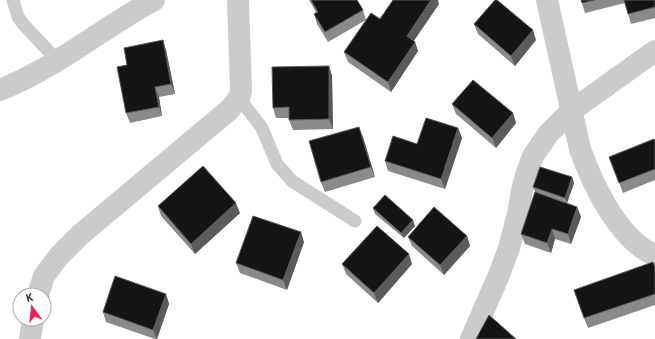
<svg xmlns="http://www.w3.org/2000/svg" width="655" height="339" font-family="'PT Sans',sans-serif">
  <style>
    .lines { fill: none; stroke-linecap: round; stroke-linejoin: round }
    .lane { stroke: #cbcbcb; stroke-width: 13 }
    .street { stroke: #cbcbcb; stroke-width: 22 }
    .wall { fill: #8a8a8a }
    .shaded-wall { fill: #5b5b5b }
    .building { fill: #151515; stroke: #5b5b5b }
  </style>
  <rect width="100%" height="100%" fill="#fff"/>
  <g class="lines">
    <path class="lane" d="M 13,0 L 18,17 L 24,25 L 57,60
      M 239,98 L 262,128 L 277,164 L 292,181 L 355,221"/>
    <path class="street" d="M 547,0 L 580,149 C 592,183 619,241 655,255
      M 0,90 C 56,68 102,28 154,0
      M 38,295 L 44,276 L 59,256 L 80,235 L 229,110 L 239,98 L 241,91 L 238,0
      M 30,339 L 33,319
      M 471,339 L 499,275 L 509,248 L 518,214 L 522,190 L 527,172 L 533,156 L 549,133 L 571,111 L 655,51"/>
  </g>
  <path class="wall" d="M 309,0 L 357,0 L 363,10 L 366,20 L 328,42 L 317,24 L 314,14 L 316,12 Z
    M 581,0 L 655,0 L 655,18 L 631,24 L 625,3 L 585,13 Z
    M 439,4 L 414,41 L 415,42 L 418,51 L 391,92 L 348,62 L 344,52 L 380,19 Z
    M 474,24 L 536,40 L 515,66 L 478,34 Z
    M 166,50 L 175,94 L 159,97 L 162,116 L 130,123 L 126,113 L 127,65 Z
    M 329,66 L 332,76 L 333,129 L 293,130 L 289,120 L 289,118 L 276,118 L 273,108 Z
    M 452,104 L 513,113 L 516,123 L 496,148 L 456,114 Z
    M 458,128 L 462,138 L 445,189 L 388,171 L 385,161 L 417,144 Z
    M 363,137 L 375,177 L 325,192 L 321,182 Z
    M 655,140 L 655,180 L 623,193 L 613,166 Z
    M 572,177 L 574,183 L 567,203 L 577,207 L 581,217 L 571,244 L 555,239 L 551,253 L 525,244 L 521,234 L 535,192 L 533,187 Z
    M 158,206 L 240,213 L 195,254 L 161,216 Z
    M 373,208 L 415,226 L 404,238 L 375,214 Z
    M 467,236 L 470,246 L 444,275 L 412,246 L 408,237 Z
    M 304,242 L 287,290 L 240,273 L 236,263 Z
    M 342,264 L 412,264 L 378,303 L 346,274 Z
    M 655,267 L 655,305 L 588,328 L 584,318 Z
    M 166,294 L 169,304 L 157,339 L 155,339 L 106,322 L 103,312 Z"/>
  <path class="shaded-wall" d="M 431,0 L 438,0 L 439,4 L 410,46 L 407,36 Z
    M 533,30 L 536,40 L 515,66 L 511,56 Z
    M 163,40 L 166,50 L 175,94 L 171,84 Z
    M 415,42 L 418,51 L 391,92 L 388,82 Z
    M 329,66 L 332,76 L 333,129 L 329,119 Z
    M 155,87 L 159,97 L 162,116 L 159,107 Z
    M 513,113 L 516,123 L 496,148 L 492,138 Z
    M 359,127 L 363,137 L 375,177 L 371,167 Z
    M 458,128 L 462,138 L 445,189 L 441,179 Z
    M 572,177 L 574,183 L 567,203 L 565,198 Z
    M 236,203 L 240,213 L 195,254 L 191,244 Z
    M 577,207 L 581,217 L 571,244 L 568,234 Z
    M 413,220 L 415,226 L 404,238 L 401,233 Z
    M 552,229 L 555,239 L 551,253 L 547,243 Z
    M 301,232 L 304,242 L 287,290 L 283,280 Z
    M 467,236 L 470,246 L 444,275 L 440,265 Z
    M 409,254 L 412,264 L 378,303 L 374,293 Z
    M 166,294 L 169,304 L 157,339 L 153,330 Z"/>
  <path class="building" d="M 311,0 L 357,0 L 363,10 L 325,32 L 314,14 L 318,12 Z
    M 393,0 L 431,0 L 407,36 L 415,42 L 388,82 L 344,52 L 371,13 L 380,19 Z
    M 495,0 L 497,0 L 533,30 L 511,56 L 474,24 Z
    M 581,0 L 595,0 L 582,3 Z
    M 624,0 L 655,0 L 655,7 L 628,14 Z
    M 163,40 L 171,84 L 155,87 L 159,107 L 126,113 L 117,67 L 127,65 L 124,48 Z
    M 329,66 L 329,119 L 289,120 L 289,107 L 273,108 L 272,67 Z
    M 473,80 L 513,113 L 492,138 L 452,104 Z
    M 426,118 L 458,128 L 441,179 L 385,161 L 393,136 L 417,144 Z
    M 359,127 L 371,167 L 321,182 L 309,141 Z
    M 654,139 L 655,140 L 655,169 L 619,183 L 609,157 Z
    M 203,166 L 236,203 L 191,244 L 158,206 Z
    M 540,167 L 572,177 L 565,198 L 533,187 Z
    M 535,192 L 577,207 L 568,234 L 552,229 L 547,243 L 521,234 Z
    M 385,195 L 413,220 L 401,233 L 373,208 Z
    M 434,207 L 467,236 L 440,265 L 408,237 Z
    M 253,216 L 301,232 L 283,280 L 236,263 Z
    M 377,226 L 409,254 L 374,293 L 342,264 Z
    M 653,262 L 655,267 L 655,294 L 584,318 L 574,290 Z
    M 115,276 L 166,294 L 153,330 L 103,312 Z
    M 489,315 L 516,339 L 476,339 Z"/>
  <g transform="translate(32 307) rotate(345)"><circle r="19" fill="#ffffff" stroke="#ababab"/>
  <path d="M0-3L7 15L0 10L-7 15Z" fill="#ed2859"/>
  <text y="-6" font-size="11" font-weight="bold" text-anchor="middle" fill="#2e2e2e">K</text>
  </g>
</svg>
